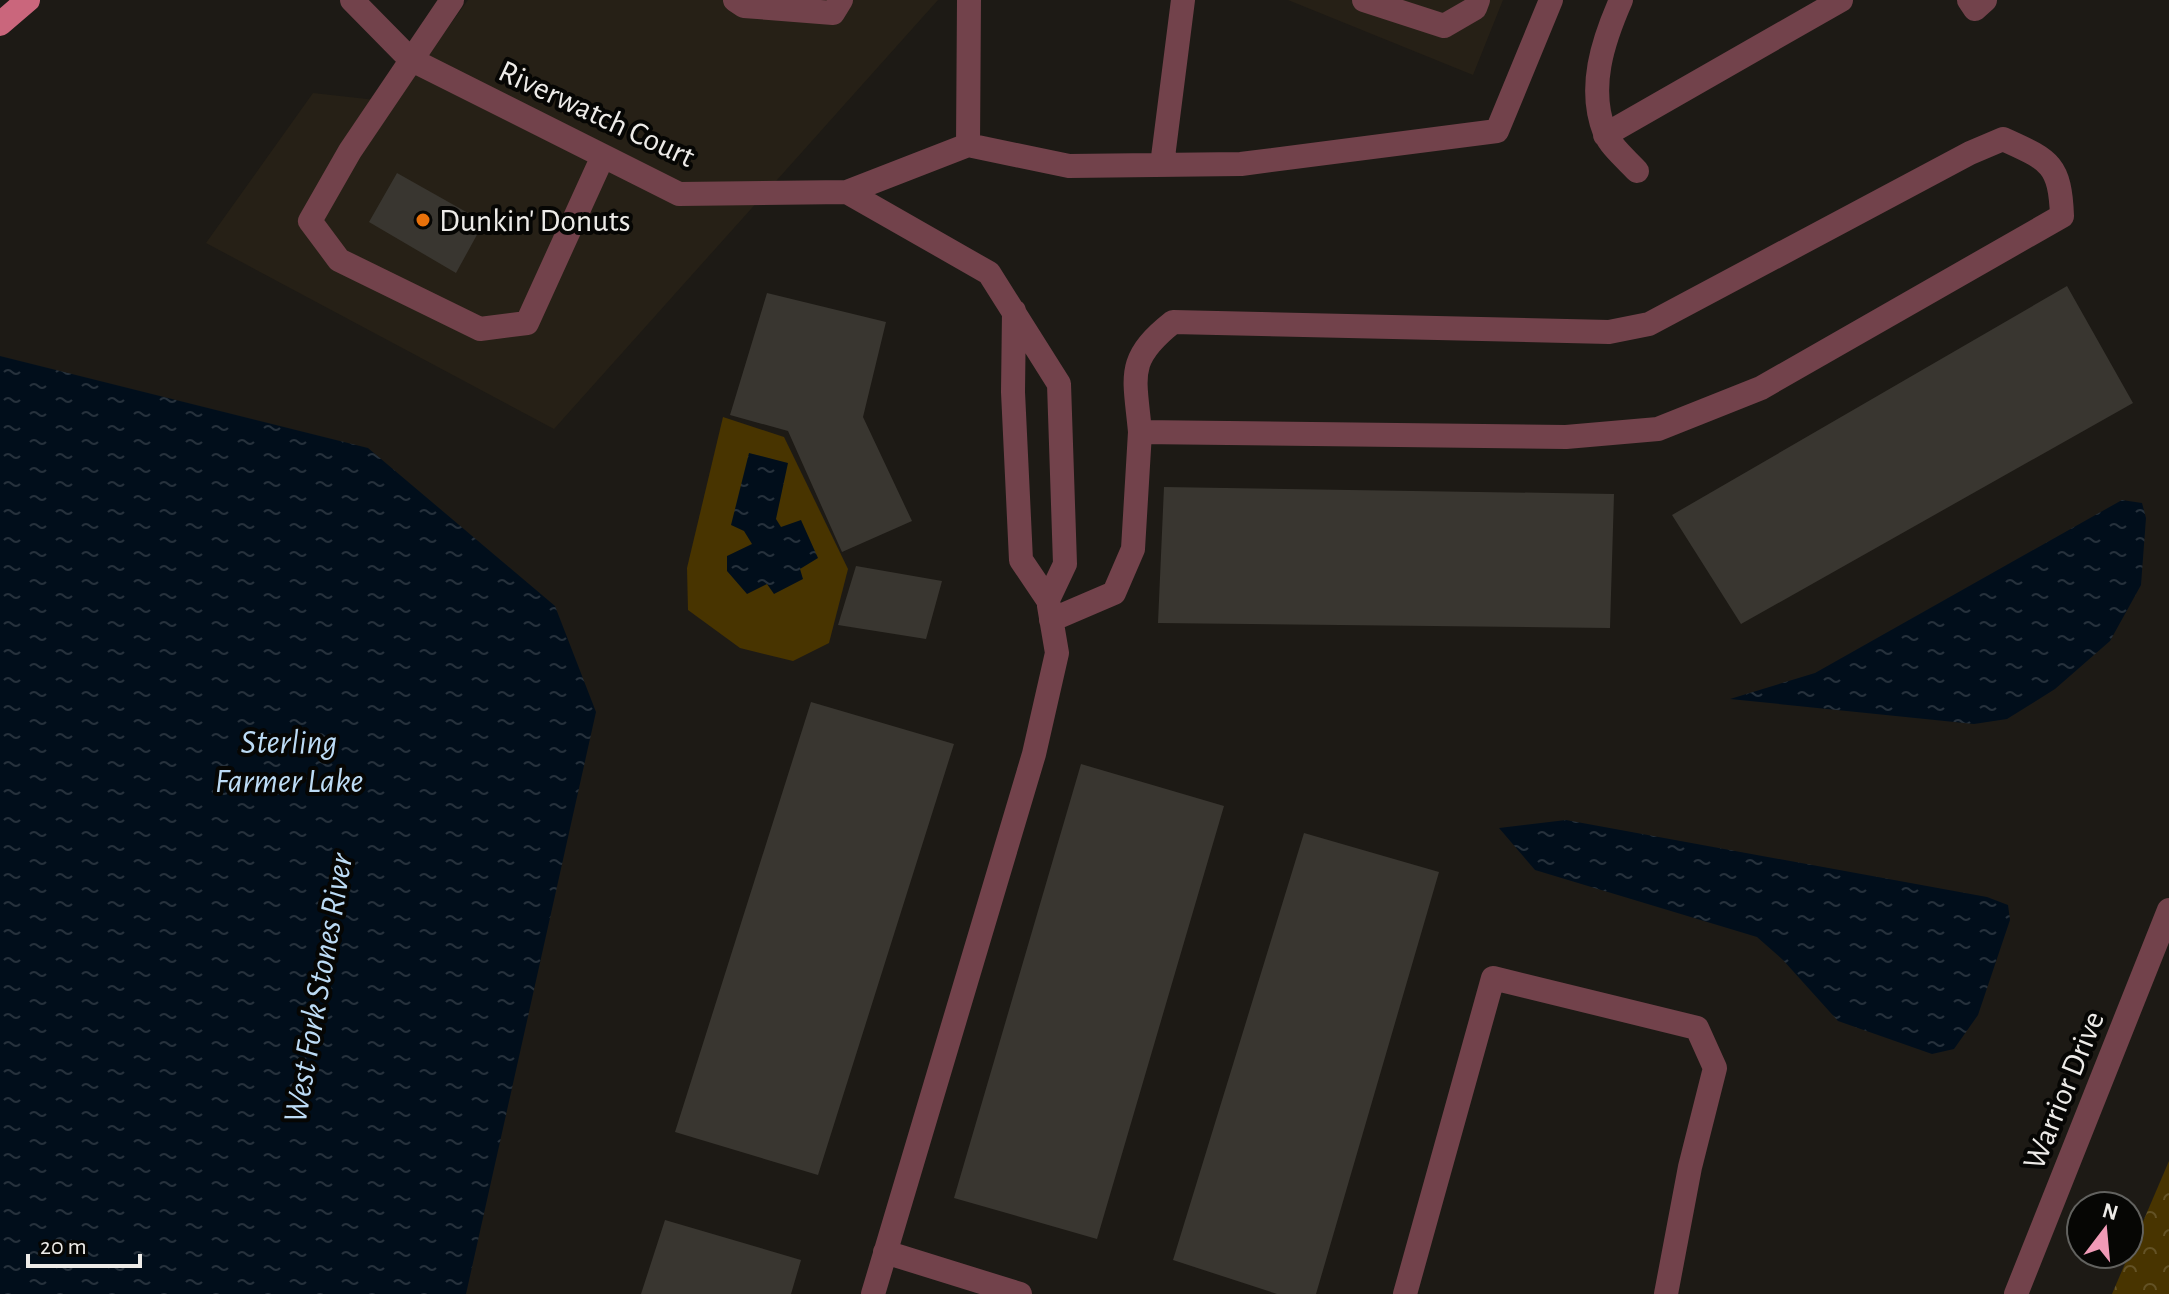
<svg xmlns="http://www.w3.org/2000/svg" width="2169" height="1294" font-family="'Alegreya Sans',sans-serif">
  <style>
    .built { fill: #262016 }
    .forest { fill: url(#forest-crowns) }
    .pitch { fill: #483400 }
    .water { fill: url(#water-ripples) }
    .building { fill: #393630 }
    .lines { fill: none; stroke-linecap: round; stroke-linejoin: round }
    .minor { stroke: #72424b; stroke-width: 24 }
    .major { stroke: #ca667c; stroke-width: 24 }
    .food-dot { fill: #e8710a; stroke: #060604; stroke-width: 3 }
    .labels { text-anchor: middle; stroke-width: 8; stroke-linejoin: round; paint-order: stroke }
    .street-label { font-size: 32px; fill: #edebe8; stroke: #060604 }
    .poi-label { font-size: 32px; fill: #edebe8; stroke: #060604; text-anchor: start }
    .water-label { font-size: 34px; font-style: italic; fill: #bcdbf5; stroke: #060604 }
  </style>
  <defs>
    <pattern id="forest-crowns" width="20" height="18" patternUnits="userSpaceOnUse" patternTransform="scale(2)"><rect width="20" height="18" fill="#483400"/><path d="M2 6a3 3 0 1 1 6 0M12 15a3 3 0 1 1 6 0" fill="none" stroke="#635225"/></pattern>
    <pattern id="water-ripples" width="26" height="14" patternUnits="userSpaceOnUse" patternTransform="scale(2)"><rect width="26" height="14" fill="#010e1b"/><path d="M2 4q2-2 4 0t4 0M15 11q2-2 4 0t4 0" fill="none" stroke="#26313c"/></pattern>
  </defs>
  <rect width="100%" height="100%" fill="#1d1a15"/>
  <path class="built" d="M 468,0 L 938,0 L 554,429 L 206,243 L 313,93 L 394,102 Z
    M 1288,0 L 1503,0 L 1473,75 Z"/>
  <path class="forest" d="M 2169,1161 L 2169,1294 L 2112,1294 Z"/>
  <path class="pitch" d="M 723,417 L 784,437 L 848,569 L 829,643 L 793,661 L 740,648 L 688,610 L 687,568 Z"/>
  <path class="water" d="M 0,356 L 368,448 L 555,606 L 596,712 L 466,1294 L 0,1294 Z
    M 749,453 L 788,463 L 776,519 L 781,527 L 801,520 L 818,558 L 800,569 L 803,579 L 774,594 L 767,584 L 747,594 L 727,571 L 727,556 L 752,544 L 744,531 L 731,525 Z
    M 2122,500 L 2142,503 L 2146,518 L 2141,585 L 2110,641 L 2055,689 L 2007,719 L 1974,724 L 1730,699 L 1815,673 Z
    M 1566,820 L 1987,897 L 2008,905 L 2010,920 L 1978,1015 L 1954,1049 L 1932,1054 L 1838,1021 L 1783,960 L 1757,937 L 1535,870 L 1499,828 Z"/>
  <path class="building" d="M 397,173 L 484,222 L 456,273 L 369,222 Z
    M 2067,286 L 2133,403 L 1741,624 L 1672,515 Z
    M 767,293 L 886,322 L 863,417 L 912,521 L 842,552 L 788,431 L 730,415 Z
    M 1164,487 L 1614,494 L 1610,628 L 1158,623 Z
    M 856,566 L 942,581 L 926,639 L 838,625 Z
    M 811,702 L 954,744 L 818,1175 L 675,1132 Z
    M 1081,764 L 1224,806 L 1097,1239 L 954,1198 Z
    M 1304,833 L 1439,872 L 1316,1294 L 1277,1294 L 1173,1260 Z
    M 665,1220 L 801,1260 L 791,1294 L 641,1294 Z"/>
  <g class="lines">
    <path class="minor" d="M 352,0 L 410,59 L 679,194 L 847,192 L 968,145 L 1069,166 L 1241,164 L 1497,131 L 1551,0
      M 452,0 L 350,151 L 310,221 L 339,260 L 480,329 L 527,323 L 603,156
      M 735,0 L 744,6 L 833,13 L 841,0
      M 1364,0 L 1444,26 L 1475,8 L 1478,0
      M 1621,0 C 1603,41 1587,88 1605,133 C 1610,146 1627,160 1637,171
      M 1969,0 L 1975,9 L 1985,0
      M 1605,135 L 1841,0
      M 968,145 L 969,0
      M 1162,165 L 1183,0
      M 847,192 L 989,273 L 1059,384 L 1065,564 L 1048,600 L 1021,560 L 1013,392 L 1014,311
      M 1051,620 L 1114,593 L 1133,549 L 1140,432 L 1566,437 L 1658,429 L 1761,388 L 2062,216 C 2060,163 2049,160 2003,139 L 1970,153 L 1649,324 L 1609,332 L 1173,322 C 1125,360 1135,376 1140,432
      M 885,1252 L 1020,1294
      M 873,1294 L 1034,754 L 1057,653 L 1049,606
      M 1405,1294 L 1493,978 L 1697,1028 L 1715,1068 L 1690,1167 L 1666,1294
      M 2016,1294 L 2169,910"/>
    <path class="major" d="M 0,24 L 28,0"/>
  </g>
  <circle class="food-dot" cx="423" cy="220" r="8"/>
  <g class="labels">
    <g class="street-label">
      <text transform="translate(597 113) rotate(25)" y="11">Riverwatch Court</text>
      <text transform="translate(2063 1090) rotate(-68)" y="11">Warrior Drive</text>
    </g>
    <g class="poi-label">
      <text x="439" y="231">Dunkin' Donuts</text>
    </g>
    <g class="water-label">
      <text x="289" y="753">Sterling<tspan x="289" dy="39">Farmer Lake</tspan></text>
      <text transform="translate(317 988) rotate(-80)" y="12">West Fork Stones River</text>
    </g>
  </g>
  <g transform="translate(2105 1230) rotate(16)"><circle r="38" fill="#060604" stroke="#62625f" stroke-width="2"/>
  <path d="M0-6L14 30L0 20L-14 30Z" fill="#f09ab6"/>
  <text y="-12" font-size="22" font-weight="bold" text-anchor="middle" fill="#edebe8">N</text>
  </g>
  <path d="M28 1254v12h112v-12" fill="none" stroke="#edebe8" stroke-width="4"/>
  <text x="40" y="1254" font-size="24" fill="#edebe8" stroke="#060604" stroke-width="6" paint-order="stroke">20 m</text>
</svg>
